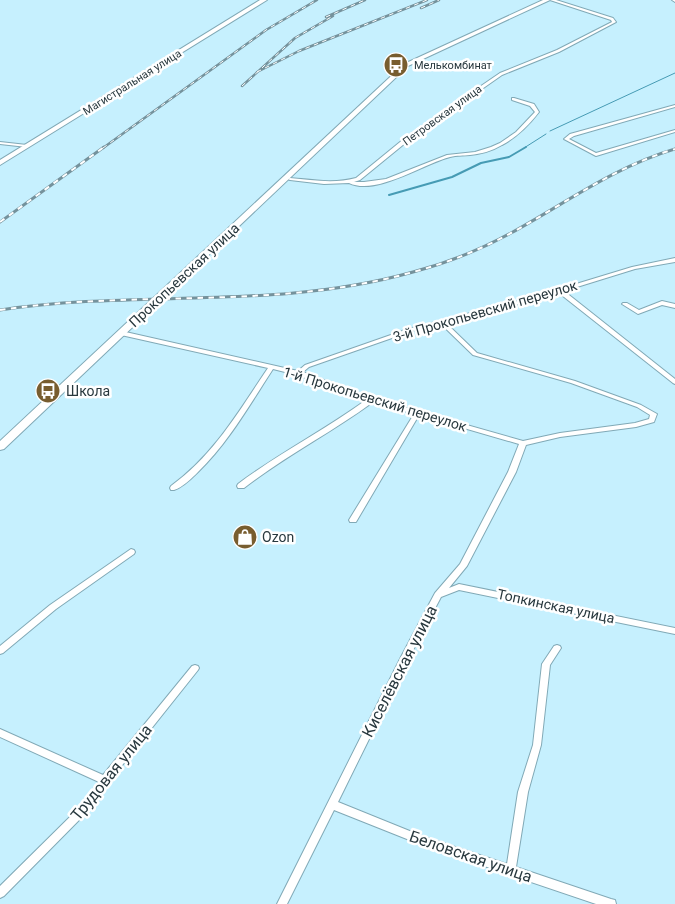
<svg xmlns="http://www.w3.org/2000/svg" width="675" height="904" font-family="Roboto,sans-serif">
  <style>
    .lines { fill: none; stroke-linecap: round; stroke-linejoin: round }
    .stream-far1 { stroke: #469bb4; stroke-width: 1 }
    .stream { stroke: #469bb4; stroke-width: 2 }
    .minor-casing { stroke: #81a9b6; stroke-width: 2 }
    .secondary-casing { stroke: #81a9b6; stroke-width: 2 }
    .minor { fill: #fff; fill-rule: evenodd }
    .secondary { fill: #fff; fill-rule: evenodd }
    .rail-far1-casing { stroke: #75929c; stroke-width: 2.5 }
    .rail-casing { stroke: #75929c; stroke-width: 3 }
    .rail-far1 { stroke: #fff; stroke-width: 1; stroke-dasharray: 4.5; stroke-linecap: butt }
    .rail { stroke: #fff; stroke-width: 2; stroke-dasharray: 5.5; stroke-linecap: butt }
    .labels { text-anchor: middle; stroke-width: 5; stroke-linejoin: round; paint-order: stroke }
    .far-poi-label { font-size: 11px; fill: #28383e; stroke: #fff; text-anchor: start }
    .far-street-label { font-size: 11px; fill: #28383e; stroke: #fff }
    .street-label { font-size: 14px; fill: #28383e; stroke: #fff }
    .poi-label { font-size: 14px; fill: #28383e; stroke: #fff; text-anchor: start }
    .near-street-label { font-size: 16px; fill: #28383e; stroke: #fff }
  </style>
  <rect width="100%" height="100%" fill="#c6f0fe"/>
  <g class="lines">
    <path class="stream-far1" d="M 550,131 L 675,73
      M 524,148 L 546,134"/>
    <path class="stream" d="M 389,195 L 452,177 L 481,163 L 509,157 L 526,147"/>
    <defs>
      <path id="minor" d="M 550,0 L 556,0 L 613,18 L 616,22 L 559,52 L 502,75 L 409,140 L 360,180 L 354,182 L 364,182 L 386,179 L 447,155 L 475,152 L 491,147 L 500,143 L 516,132 L 535,112 L 530,106 L 512,100 L 512,98 L 514,98 L 534,104 L 539,112 C 529,125 517,137 502,145 C 492,151 481,154 470,155 C 463,156 457,155 450,157 C 423,164 376,196 349,183 L 324,184 L 290,180 L 288,179 L 290,178 C 312,180 334,184 356,178 L 405,138 L 500,73 L 557,50 L 612,22 L 611,20 Z
        M 672,0 L 675,0 L 675,2 Z
        M 675,105 L 675,107 L 574,136 L 569,139 L 596,153 L 675,130 L 675,132 L 596,156 L 564,139 L 570,134 Z
        M 0,142 L 27,145 L 29,146 L 27,147 L 0,144 Z
        M 675,258 L 675,262 L 635,269 L 564,291 L 675,379 L 675,384 L 673,383 L 559,293 L 534,300 L 446,323 L 477,353 L 575,381 L 641,405 L 657,414 L 654,422 L 636,427 L 560,437 L 526,445 L 516,472 L 467,566 L 449,588 L 459,584 L 675,628 L 675,634 L 459,590 L 441,597 L 409,658 L 338,802 L 422,836 L 507,864 L 518,792 L 533,745 L 542,664 L 554,646 L 557,645 L 560,646 L 561,648 L 550,665 L 541,745 L 528,792 L 516,867 L 611,899 L 615,900 L 616,904 L 596,904 L 422,845 L 334,810 L 287,904 L 277,904 L 402,655 L 435,593 L 460,564 L 508,472 L 519,444 L 419,415 L 356,522 L 350,522 L 349,520 L 414,414 L 373,402 C 331,433 285,456 244,488 L 238,488 L 237,486 L 238,484 C 279,453 325,430 366,400 L 297,375 L 273,369 C 250,404 229,442 198,472 C 191,479 183,487 174,490 L 171,490 L 170,488 L 171,486 C 214,455 239,411 268,368 L 121,335 L 118,333 L 121,331 L 298,371 L 305,365 L 408,329 L 530,298 L 632,267 ZM 441,324 L 473,355 L 571,383 L 637,407 L 650,415 L 649,419 L 635,423 L 560,433 L 523,441 L 368,397 L 303,372 L 309,367 L 412,331 Z
        M 662,301 L 675,304 L 675,308 L 662,305 L 638,314 L 622,304 L 623,303 L 627,303 L 639,310 Z
        M 131,549 L 134,550 L 135,552 L 134,554 L 56,609 L 3,653 L 0,654 L 0,646 L 50,605 Z
        M 195,665 L 198,666 L 199,668 L 198,670 L 108,783 L 92,807 L 4,896 L 0,898 L 0,886 L 86,801 L 99,782 L 0,737 L 0,729 L 103,775 L 192,666 Z"/>
      <path id="secondary" d="M 260,0 L 267,0 L 0,165 L 0,160 Z
        M 543,0 L 550,0 L 408,66 L 4,449 L 0,450 L 0,441 L 404,64 Z"/>
    </defs>
    <use href="#minor" class="minor-casing"/>
    <use href="#secondary" class="secondary-casing"/>
    <use href="#minor" class="minor"/>
    <use href="#secondary" class="secondary"/>
    <defs>
      <path id="rail-far1" d="M 421,8 L 439,0
        M 326,17 L 365,0
        M 257,72 L 299,51 L 427,0
        M 242,86 L 295,38 L 333,16
        M 103,148 L 266,30 L 317,0"/>
      <path id="rail" d="M 0,222 L 104,147
        M 0,310 C 139,289 274,311 413,272 C 447,263 480,250 511,233 C 566,203 614,167 675,149"/>
    </defs>
    <use href="#rail-far1" class="rail-far1-casing"/>
    <use href="#rail" class="rail-casing"/>
    <use href="#rail-far1" class="rail-far1"/>
    <use href="#rail" class="rail"/>
  </g>
  <defs>
    <symbol id="bus-disc" viewBox="-11 -11 22 22"><circle r="9.5" fill="#785d2f" stroke="#fff"/><path d="M-5-6H5V4H4V6H2V4H-2V6H-4V4H-5ZM-3.5-4V0h7V-4ZM-3.5 1.2v1.5H-2V1.2ZM2 1.2v1.5H3.5V1.2Z" fill="#fff"/></symbol>
    <symbol id="shop-disc" viewBox="-11 -11 22 22"><circle r="9.5" fill="#785d2f" stroke="#fff"/><path d="M-5-2.5h2.3a2.7 3.5 0 0 1 5.4 0H5L5.5 6h-11ZM-1.5-2.5h3a1.5 2.3 0 0 0-3 0Z" fill="#fff"/></symbol>
  </defs>
  <g fill-rule="evenodd">
    <use href="#bus-disc" x="382" y="51" width="28" height="28"/>
    <use href="#bus-disc" x="34" y="377" width="28" height="28"/>
    <use href="#shop-disc" x="231" y="523" width="28" height="28"/>
  </g>
  <g class="labels">
    <g class="far-poi-label">
      <text x="414" y="69">Мелькомбинат</text>
    </g>
    <g class="far-street-label">
      <text transform="translate(132 82) rotate(-32)" y="4">Магистральная улица</text>
      <text transform="translate(442 115) rotate(-36)" y="4">Петровская улица</text>
    </g>
    <g class="street-label">
      <text transform="translate(184 275) rotate(-43)" y="5">Прокопьевская улица</text>
      <text transform="translate(485 311) rotate(-16)" y="5">3-й Прокопьевский переулок</text>
      <text transform="translate(375 399) rotate(17)" y="5">1-й Прокопьевский переулок</text>
      <text transform="translate(556 606) rotate(12)" y="5">Топкинская улица</text>
    </g>
    <g class="poi-label">
      <text x="66" y="396">Школа</text>
      <text x="262" y="542">Ozon</text>
    </g>
    <g class="near-street-label">
      <text transform="translate(399 671) rotate(-63)" y="6">Киселёвская улица</text>
      <text transform="translate(111 772) rotate(-51)" y="6">Трудовая улица</text>
      <text transform="translate(471 856) rotate(19)" y="6">Беловская улица</text>
    </g>
  </g>
</svg>
